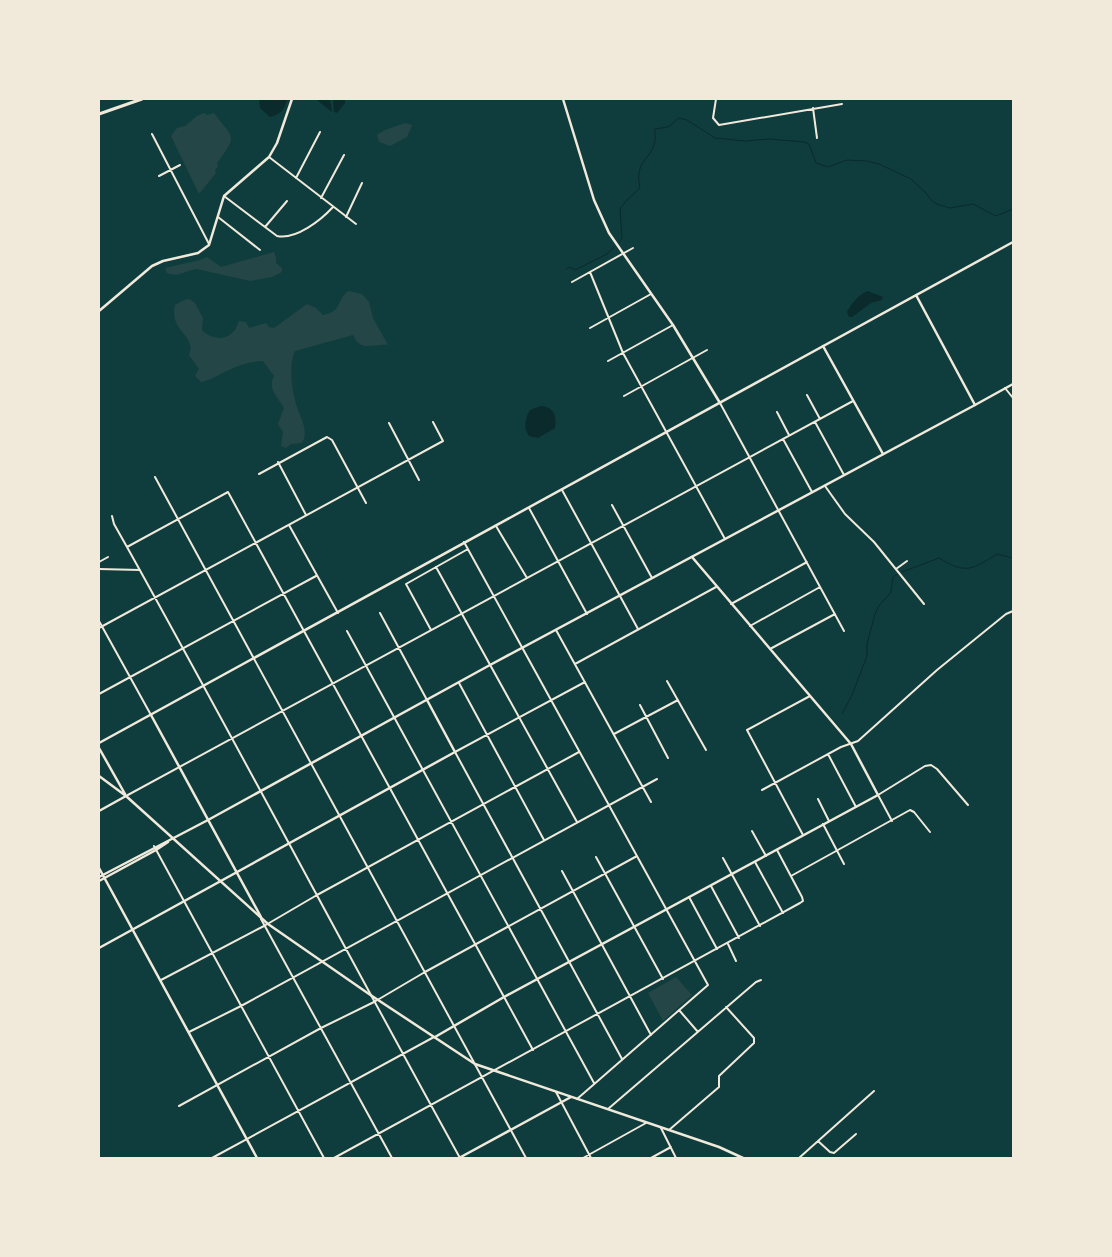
<svg xmlns="http://www.w3.org/2000/svg" width="1112" height="1257" font-family="Barlow,sans-serif">
  <style>
    .green { fill: #244646 }
    .water { fill: #0a2a2b }
    .lines { fill: none; stroke-linecap: round; stroke-linejoin: round }
    .stream { stroke: #0a2a2b; stroke-width: 1 }
    .minor { stroke: #f1e9da; stroke-width: 2 }
    .tertiary { stroke: #f1e9da; stroke-width: 2.5 }
    .secondary { stroke: #f1e9da; stroke-width: 2.5 }
    .trunk { stroke: #f1e9da; stroke-width: 3 }
  </style>
  <rect width="100%" height="100%" fill="#0f3d3e"/>
  <path class="green" d="M 204,113 L 207,115 L 214,113 C 234,140 238,134 217,163 L 218,167 L 215,170 L 216,173 L 199,194 L 171,136 L 177,128 L 185,126 L 197,116 Z
    M 405,123 L 412,125 L 407,137 L 390,146 L 379,142 L 377,135 C 386,128 395,127 405,123 Z
    M 274,252 L 276,257 L 276,263 L 282,268 L 282,272 L 272,277 L 250,281 L 197,269 C 186,270 180,278 167,273 L 165,268 L 200,260 L 207,257 L 221,267 Z
    M 348,291 L 362,294 L 369,302 L 373,318 L 388,345 C 373,343 361,353 353,335 L 295,351 C 288,366 292,391 297,407 C 301,419 309,431 302,443 L 291,444 L 286,448 L 281,446 L 283,432 L 278,424 L 284,408 C 278,397 267,389 274,376 L 263,361 C 252,361 239,365 229,370 C 219,374 212,380 201,382 L 195,376 L 199,369 L 189,355 C 197,334 169,333 175,305 L 184,300 L 189,299 L 195,303 L 203,318 L 202,330 C 210,338 224,342 233,332 C 236,330 237,325 239,321 L 246,322 L 249,328 L 266,323 L 269,327 L 274,328 L 307,304 L 316,308 L 323,315 C 342,312 336,301 348,291 Z
    M 676,977 L 692,995 L 663,1021 L 648,993 Z"/>
  <path class="water" d="M 259,99 L 286,99 L 287,100 C 284,110 281,114 270,117 L 260,108 Z
    M 317,99 L 330,100 L 332,112 L 318,101 Z
    M 333,99 L 345,99 L 345,103 L 337,113 L 334,112 Z
    M 868,291 L 883,297 L 882,300 L 871,303 L 852,317 L 849,317 L 847,312 C 851,304 859,294 868,291 Z
    M 541,406 C 554,407 557,416 555,428 L 538,438 L 529,436 C 523,428 525,418 530,410 Z"/>
  <g class="lines">
    <path class="stream" d="M 619,243 L 622,238 L 620,209 L 625,202 L 640,188 C 634,160 651,161 655,141 C 656,137 654,133 655,129 L 668,127 L 679,118 L 687,120 L 715,138 L 745,141 L 769,139 L 804,142 L 809,144 L 816,163 L 828,167 L 847,160 L 867,161 L 879,164 L 911,179 L 926,193 L 932,201 L 937,204 L 950,208 L 973,204 L 996,216 L 1013,209
      M 566,269 L 570,267 L 575,270 L 607,254 L 614,247
      M 902,572 L 939,558 C 966,575 973,569 997,554 L 1013,558
      M 842,714 L 852,695 L 867,656 L 867,644 L 875,614 L 878,607 L 891,592 L 893,577 L 898,574"/>
    <path class="minor" d="M 716,99 L 713,118 L 719,125 L 842,104
      M 813,108 L 817,138
      M 152,134 L 209,244
      M 269,157 L 356,224
      M 159,176 L 180,165
      M 296,178 L 320,132
      M 224,196 L 277,236 C 296,240 321,220 333,207
      M 321,198 L 344,155
      M 218,217 L 260,250
      M 346,217 L 362,183
      M 265,227 L 287,201
      M 590,272 L 623,353 L 725,539
      M 572,282 L 633,248
      M 590,328 L 651,294
      M 608,361 L 673,325
      M 1005,388 L 1013,398
      M 807,395 L 820,419
      M 624,396 L 707,350
      M 720,403 L 844,631
      M 777,412 L 789,435
      M 815,422 L 844,475
      M 389,423 L 419,480
      M 783,439 L 812,492
      M 278,462 L 306,515
      M 259,474 L 327,437 L 332,440 L 366,503
      M 155,477 L 526,1158
      M 825,486 L 845,514 L 874,542 L 924,604
      M 562,490 L 638,629
      M 612,505 L 652,578
      M 529,508 L 587,614
      M 112,516 L 114,524 L 127,547 C 240,750 348,955 460,1158
      M 289,525 L 338,613
      M 496,526 L 527,578
      M 464,542 L 708,985 L 577,1099
      M 127,547 L 228,492 L 533,1050
      M 99,562 L 108,557
      M 436,567 L 577,822
      M 99,569 L 140,570
      M 896,569 L 907,561
      M 731,604 L 807,562
      M 380,613 L 427,700
      M 99,621 L 151,715
      M 750,626 L 820,587
      M 99,628 L 443,441 L 433,422
      M 431,630 L 406,584 L 468,549
      M 556,630 L 651,802
      M 347,631 L 594,1083
      M 770,649 L 835,614
      M 575,664 L 716,587
      M 667,681 L 706,750
      M 585,682 L 455,752 L 622,1059
      M 459,683 L 544,840
      M 99,694 L 316,576
      M 640,705 L 668,758
      M 614,734 L 678,700
      M 828,754 L 856,807
      M 762,790 L 841,747 L 858,741 L 937,670 L 1006,614 L 1013,611
      M 126,796 L 853,401
      M 818,799 L 829,821
      M 892,821 L 878,795 L 925,766 L 931,765 L 937,769 L 968,805
      M 823,824 L 844,864
      M 752,831 L 766,856
      M 803,835 L 747,730 L 810,696
      M 154,846 L 324,1158
      M 596,857 L 663,979
      M 723,858 L 760,926
      M 755,862 L 783,913
      M 562,871 L 651,1035
      M 791,876 L 910,810 L 914,812 L 930,832
      M 711,886 L 739,938
      M 689,897 L 717,949
      M 261,919 L 392,1158
      M 728,944 L 736,961
      M 161,980 L 264,926 L 317,895 L 579,752
      M 679,1010 L 698,1032
      M 189,1032 L 241,1006 L 657,779
      M 556,1092 L 591,1158
      M 179,1106 L 321,1028 L 374,1002 L 425,972 L 637,856
      M 608,1109 L 756,982 L 761,980
      M 661,1128 L 676,1158
      M 669,1130 L 719,1087 L 719,1076 L 754,1043 L 754,1038 L 726,1007
      M 818,1141 L 830,1152 L 834,1153 L 856,1134
      M 212,1158 L 434,1037
      M 334,1158 L 800,903 L 803,901 L 802,897 L 777,850
      M 583,1158 L 646,1123
      M 651,1158 L 671,1147
      M 799,1158 L 874,1091"/>
    <path class="tertiary" d="M 563,99 L 594,200 L 609,233 L 673,325 L 720,403
      M 823,346 L 883,454
      M 975,405 L 1013,384
      M 151,715 L 261,917
      M 99,811 L 126,796
      M 99,868 L 257,1158
      M 99,948 L 455,752 L 427,700
      M 435,1037 L 504,997 L 878,795 L 851,744 L 692,557"/>
    <path class="secondary" d="M 99,311 L 152,266 L 163,261 L 198,253 L 209,245 L 224,196 L 269,157 L 277,143 L 292,99
      M 99,743 L 1013,242
      M 99,748 L 125,794
      M 99,776 L 126,796 L 268,924 L 369,994 L 475,1064 L 719,1147 L 743,1158
      M 99,877 L 208,820 L 490,665 L 975,405 L 916,295
      M 99,881 L 156,850 L 168,842
      M 459,1158 L 571,1097"/>
    <path class="trunk" d="M 99,114 L 142,99"/>
  </g>
  <rect width="1112" height="1257" fill="none" stroke="#f1e9da" stroke-width="200"/>
</svg>
